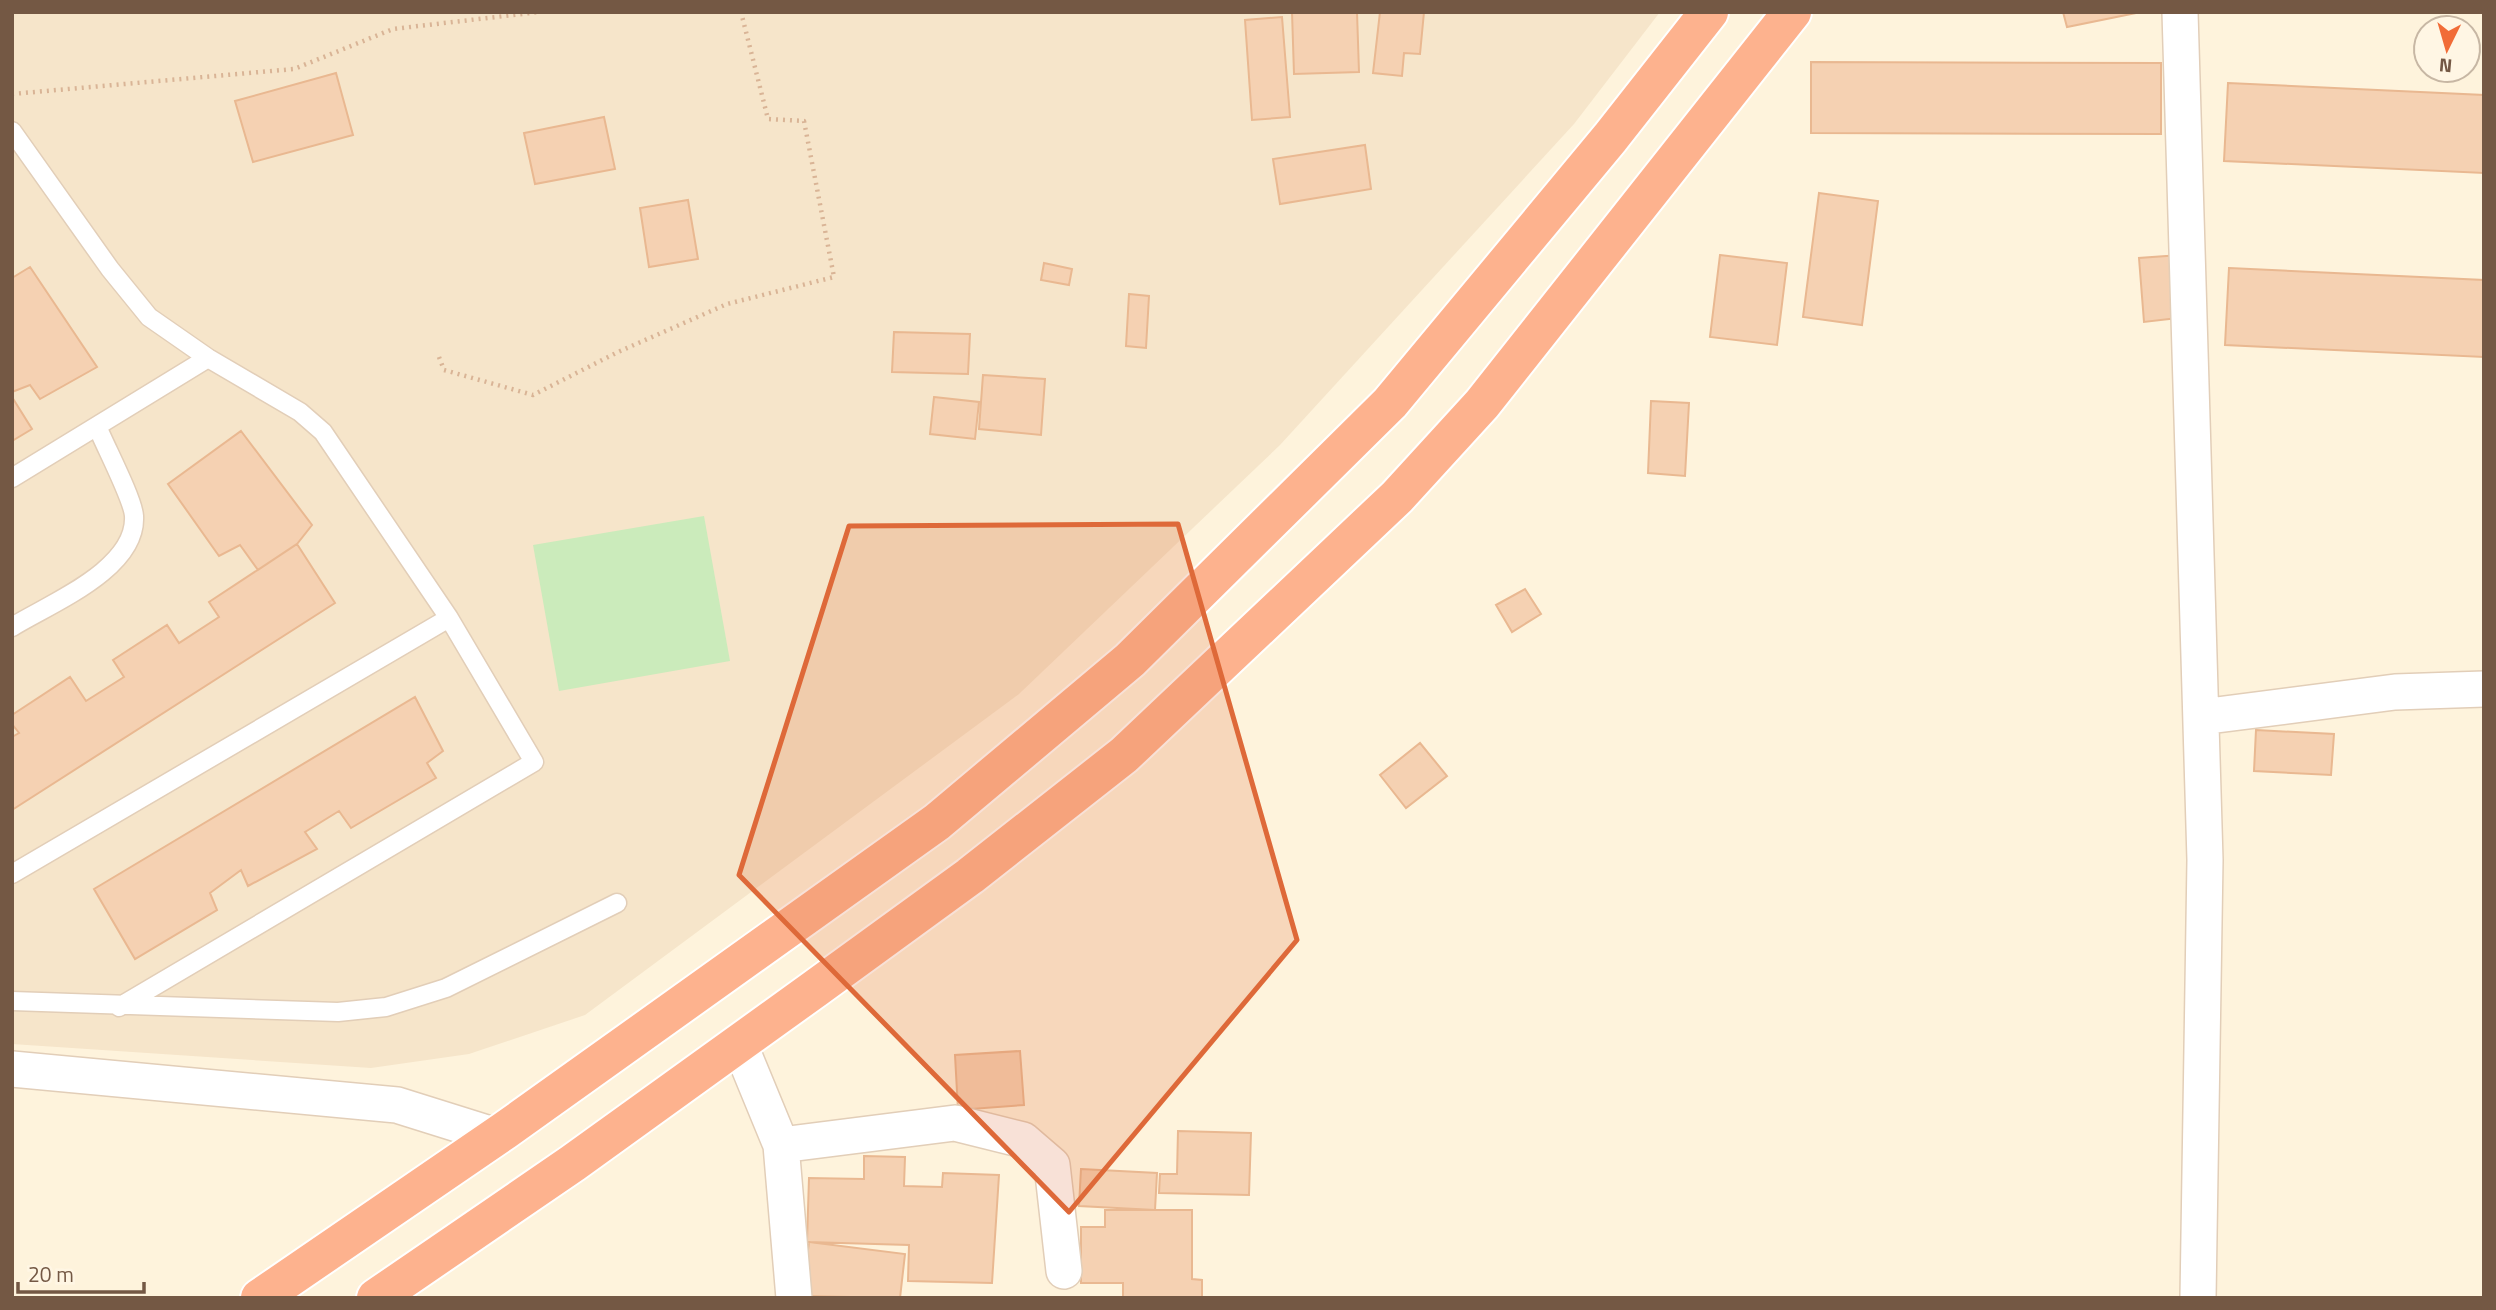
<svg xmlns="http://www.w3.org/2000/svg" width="2496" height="1310" font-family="'Titillium Web',sans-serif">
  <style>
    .residential { fill: #f6e5ca }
    .green { fill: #cbebbb }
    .building { fill: #f5d1b2; stroke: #e9b891; stroke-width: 2 }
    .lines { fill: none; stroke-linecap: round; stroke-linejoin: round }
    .lane-casing { stroke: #e2ceb8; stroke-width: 21 }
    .street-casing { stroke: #e2ceb8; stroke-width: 38 }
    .highway-casing { stroke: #fff; stroke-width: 42 }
    .path { stroke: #d9b496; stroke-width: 4.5; stroke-dasharray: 2 5; stroke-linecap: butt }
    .lane { stroke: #fff; stroke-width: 18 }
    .street { stroke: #fff; stroke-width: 35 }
    .highway { stroke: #fdb28e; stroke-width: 38 }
    .marked { fill: #de6939; fill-opacity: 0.2; stroke: #de6939; stroke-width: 5; stroke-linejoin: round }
  </style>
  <rect width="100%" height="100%" fill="#fef3dc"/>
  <path class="residential" d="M 12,12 L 1660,12 L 1574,124 L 1280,445 L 1019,694 L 585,1015 L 469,1054 L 371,1068 L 12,1044 Z"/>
  <path class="green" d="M 704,516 L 730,661 L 559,691 L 533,545 Z"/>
  <path class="building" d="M 1292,12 L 1357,12 L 1359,72 L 1294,74 Z
    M 1380,12 L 1424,12 L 1420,54 L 1404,53 L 1402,76 L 1373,73 Z
    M 2063,12 L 2141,12 L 2067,27 Z
    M 1282,17 L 1290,117 L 1252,120 L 1245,20 Z
    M 1811,62 L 2161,63 L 2161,134 L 1811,133 Z
    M 336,73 L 353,135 L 253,162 L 235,101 Z
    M 2228,83 L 2484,95 L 2484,173 L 2224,161 Z
    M 604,117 L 615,169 L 535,184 L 524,133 Z
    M 1365,145 L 1371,189 L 1280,204 L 1273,159 Z
    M 1819,193 L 1878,201 L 1862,325 L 1803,317 Z
    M 688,200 L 698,259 L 649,267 L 640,208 Z
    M 1720,255 L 1787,263 L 1777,345 L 1710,337 Z
    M 2180,255 L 2186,317 L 2144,322 L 2139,258 Z
    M 1044,263 L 1072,269 L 1069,285 L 1041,280 Z
    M 30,267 L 97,367 L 40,399 L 30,385 L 12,392 L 12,278 Z
    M 2229,268 L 2484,280 L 2484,357 L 2225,345 Z
    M 1129,294 L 1149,296 L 1146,348 L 1126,346 Z
    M 894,332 L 970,334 L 968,374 L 892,372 Z
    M 983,375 L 1045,379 L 1041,435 L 979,429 Z
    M 12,397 L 32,429 L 12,441 Z
    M 934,397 L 979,402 L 975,439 L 930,434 Z
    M 1651,401 L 1689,403 L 1685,476 L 1648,473 Z
    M 241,431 L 312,525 L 297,544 L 258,570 L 240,545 L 219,556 L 168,484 Z
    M 297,544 L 335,603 L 12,810 L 12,737 L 19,733 L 12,724 L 12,715 L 70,677 L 86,701 L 124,677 L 113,660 L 167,625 L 179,643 L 219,617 L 209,602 Z
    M 1525,589 L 1541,614 L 1512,632 L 1496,605 Z
    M 415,697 L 443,751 L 427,763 L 436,778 L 351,828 L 339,811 L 305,832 L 317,849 L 248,886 L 241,870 L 210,893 L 217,910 L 135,959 L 94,889 Z
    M 2256,730 L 2334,734 L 2331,775 L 2254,771 Z
    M 1420,743 L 1447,776 L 1406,808 L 1380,775 Z
    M 1020,1051 L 1024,1105 L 958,1110 L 955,1055 Z
    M 1178,1131 L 1251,1133 L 1249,1195 L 1159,1193 L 1160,1174 L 1177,1174 Z
    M 864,1156 L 905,1157 L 904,1186 L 942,1187 L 943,1173 L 999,1175 L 992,1283 L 908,1281 L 909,1245 L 807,1242 L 809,1178 L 864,1179 Z
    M 1081,1169 L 1157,1173 L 1155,1210 L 1079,1206 Z
    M 1105,1210 L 1192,1210 L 1192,1279 L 1202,1280 L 1202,1298 L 1123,1298 L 1123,1283 L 1081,1283 L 1081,1227 L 1105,1227 Z
    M 809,1242 L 905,1254 L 900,1298 L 802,1296 Z"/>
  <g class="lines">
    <defs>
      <path id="lane" d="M 12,131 L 110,269 L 149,317 L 208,358 L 300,412 L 323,432 L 449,618 L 534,762 L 119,1007
        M 12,478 L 208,358
        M 12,627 C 51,603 137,569 134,516 C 133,499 105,446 97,426
        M 12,874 L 449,618
        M 12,1001 L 338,1012 L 386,1007 L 446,988 L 617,903"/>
      <path id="street" d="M 2180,12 L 2205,860 L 2198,1298
        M 2201,717 L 2395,692 L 2484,689
        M 739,1043 L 781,1145 L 794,1298
        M 12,1069 L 397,1105 L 496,1136
        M 781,1145 L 955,1123 L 1023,1140 L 1052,1165 L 1064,1271"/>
      <path id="highway" d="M 260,1298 L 504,1131 L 937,822 L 1130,660 L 1390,403 L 1610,138 L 1709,12
        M 376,1298 L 573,1163 L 816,988 L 970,876 L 1124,755 L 1397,497 L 1482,404 L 1792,12"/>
    </defs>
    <use href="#lane" class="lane-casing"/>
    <use href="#street" class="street-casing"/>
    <use href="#highway" class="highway-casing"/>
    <path class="path" d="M 12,94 L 294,69 L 393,29 L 539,12
      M 439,357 L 444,370 L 533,395 L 618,352 L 727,304 L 834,277 L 804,121 L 768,119 L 741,12"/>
    <use href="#lane" class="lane"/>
    <use href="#street" class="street"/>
    <use href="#highway" class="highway"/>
  </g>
  <path class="marked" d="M 1178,524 L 1297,940 L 1069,1212 L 739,875 L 849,526 Z"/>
  <rect width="2496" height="1310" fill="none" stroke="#745844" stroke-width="28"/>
  <g transform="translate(2447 49) rotate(185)"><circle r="33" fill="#fff6e4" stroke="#c7b7a4" stroke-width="2"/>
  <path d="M0-5L12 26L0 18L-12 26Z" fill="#f16c37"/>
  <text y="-10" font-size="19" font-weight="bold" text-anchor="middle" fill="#745844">N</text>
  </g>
  <path d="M18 1282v10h126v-10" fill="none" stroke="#745844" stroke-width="3.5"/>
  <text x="28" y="1282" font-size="21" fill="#745844" stroke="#fff6e4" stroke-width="5" paint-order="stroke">20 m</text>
</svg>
